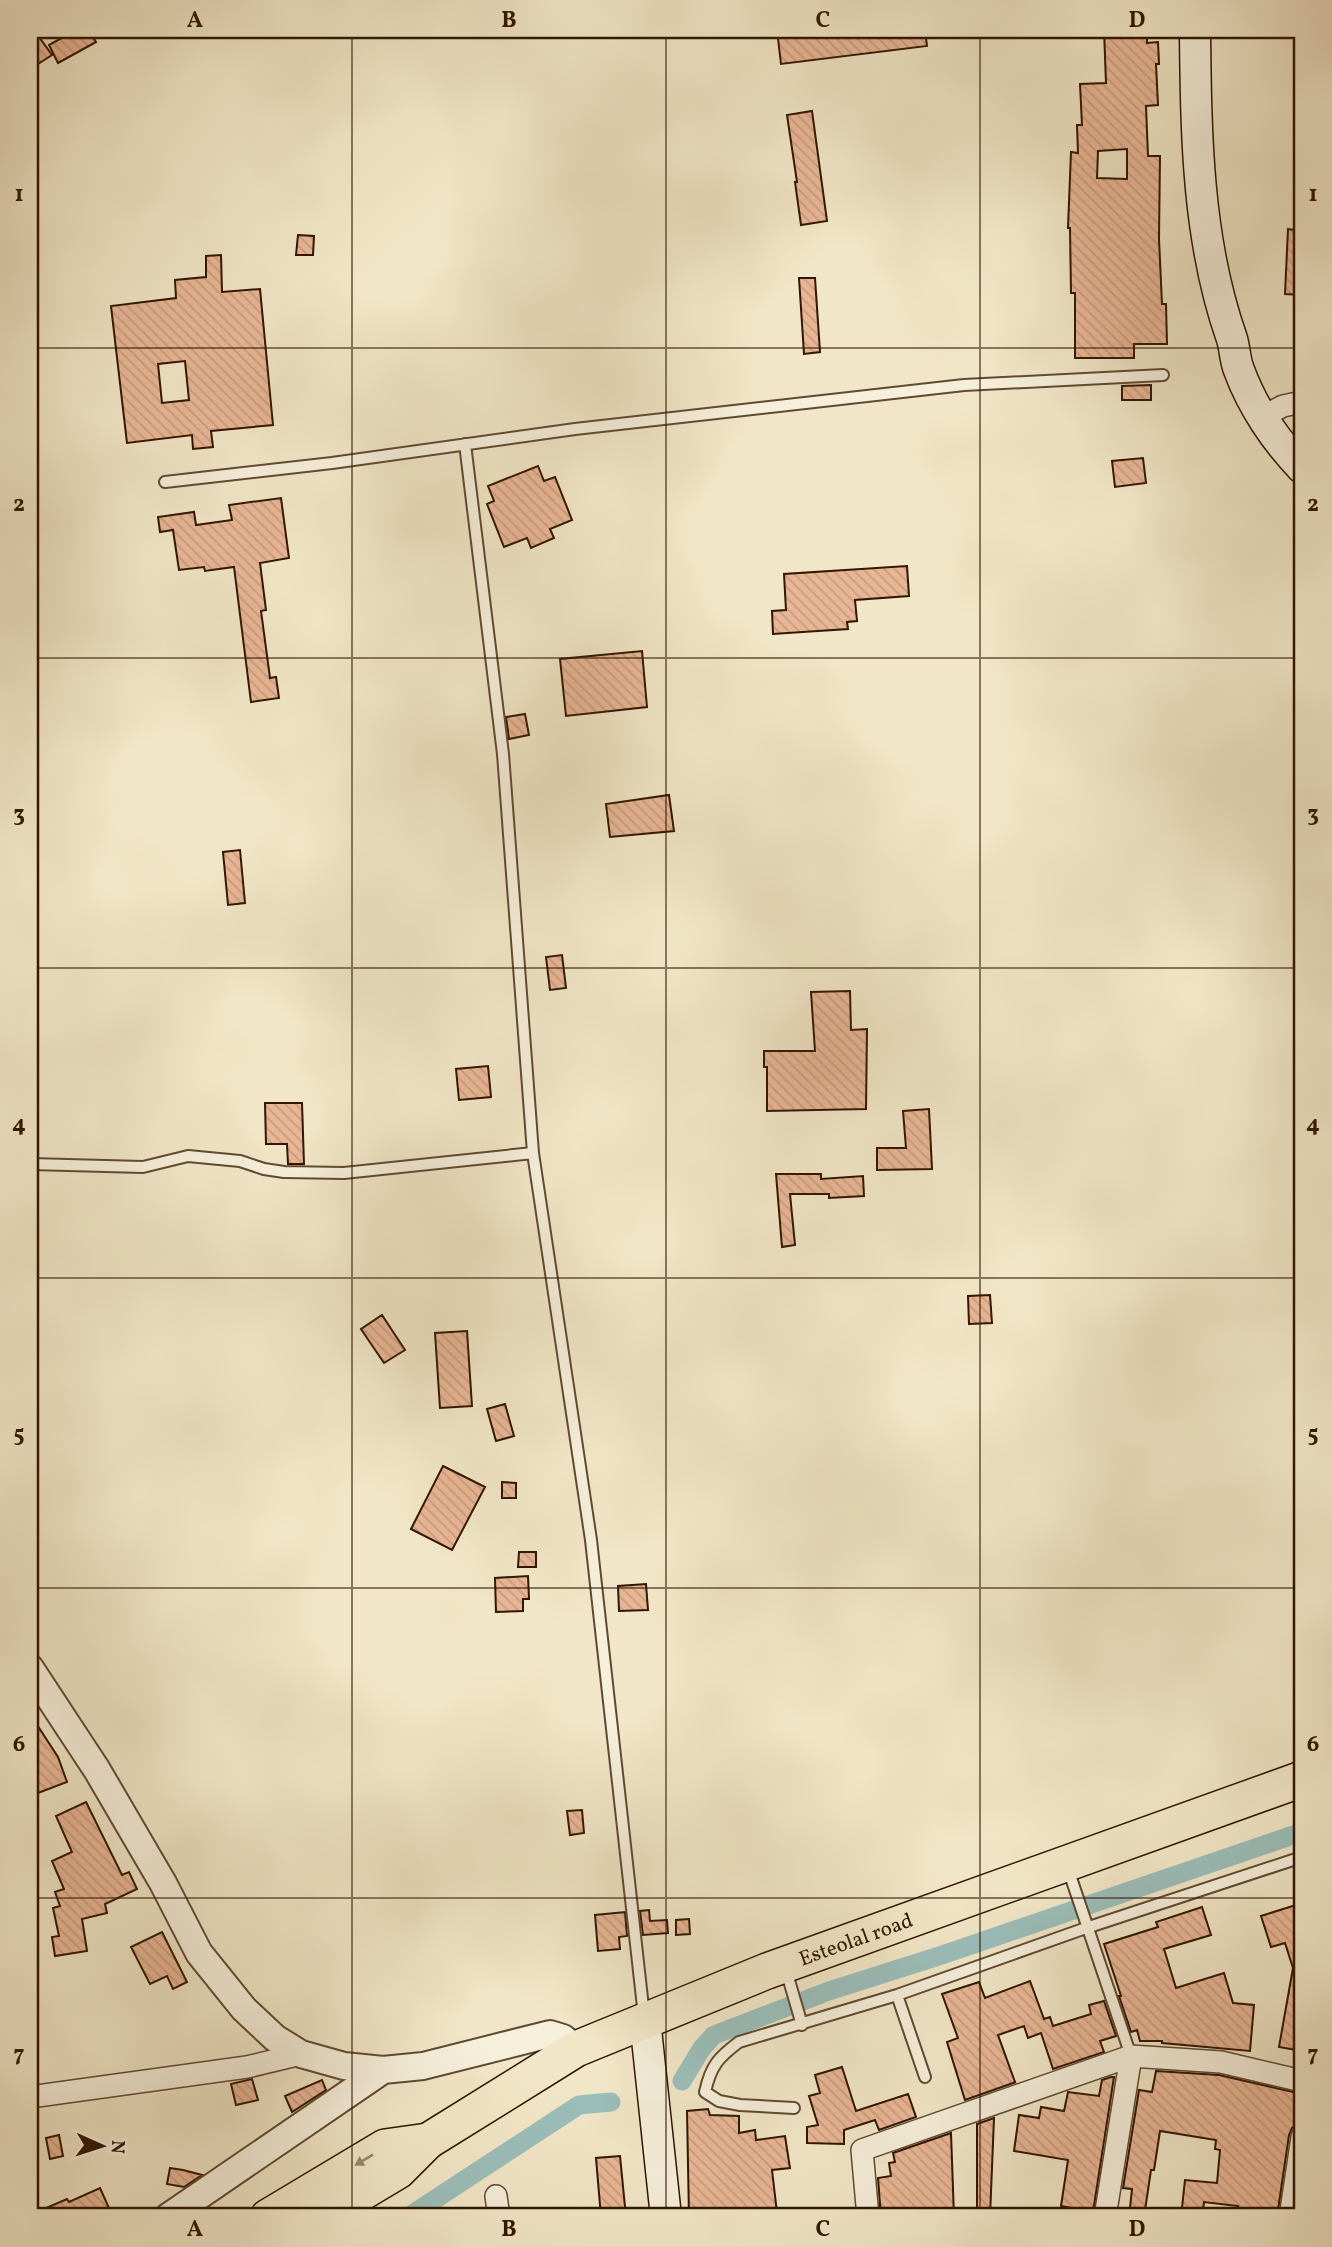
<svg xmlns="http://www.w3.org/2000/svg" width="1332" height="2247" font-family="Vollkorn,serif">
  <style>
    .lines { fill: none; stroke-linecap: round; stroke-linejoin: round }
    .canal { stroke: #9bbeba; stroke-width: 19 }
    .building { fill: url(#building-back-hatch); stroke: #301501; stroke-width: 2; fill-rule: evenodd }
    .service-casing { stroke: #604932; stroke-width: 14 }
    .minor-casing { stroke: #604932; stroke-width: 24 }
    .tertiary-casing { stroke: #604932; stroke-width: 30 }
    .secondary-casing { stroke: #301501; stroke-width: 33 }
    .trunk-casing { stroke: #301501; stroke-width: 38 }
    .service { stroke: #f6efdb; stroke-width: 10 }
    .minor { stroke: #f6efdb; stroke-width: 21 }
    .tertiary { stroke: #f6efdb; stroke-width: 26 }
    .secondary { stroke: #f6efdb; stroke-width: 30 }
    .trunk { stroke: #f1e6c7; stroke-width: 35 }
    .oneway { fill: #9a886e }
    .grid { fill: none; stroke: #301501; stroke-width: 2; stroke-opacity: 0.55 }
    .labels { text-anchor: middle; stroke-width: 5; stroke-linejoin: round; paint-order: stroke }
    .street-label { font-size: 21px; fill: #301501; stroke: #f6efdb }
    .neatline { fill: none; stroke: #301501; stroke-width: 2.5 }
    .grid-label { font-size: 23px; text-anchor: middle; font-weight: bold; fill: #301501 }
  </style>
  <defs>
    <pattern id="building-back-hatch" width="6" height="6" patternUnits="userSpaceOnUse" patternTransform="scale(1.75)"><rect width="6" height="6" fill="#e9b695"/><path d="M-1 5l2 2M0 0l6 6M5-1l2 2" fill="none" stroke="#c89c7f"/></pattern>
  </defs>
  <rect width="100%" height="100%" fill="#f1e6c7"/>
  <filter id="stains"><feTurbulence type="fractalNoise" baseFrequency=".00286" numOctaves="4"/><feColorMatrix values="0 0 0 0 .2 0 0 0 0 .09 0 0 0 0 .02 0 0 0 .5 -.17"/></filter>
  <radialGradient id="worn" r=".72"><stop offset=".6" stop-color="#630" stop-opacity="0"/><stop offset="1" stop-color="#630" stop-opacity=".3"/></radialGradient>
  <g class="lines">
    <path class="canal" d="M 682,2081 L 702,2048 L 714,2035 L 829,1991 L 942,1955 L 1302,1832
      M 408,2217 L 579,2105 L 611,2102"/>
  </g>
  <path class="building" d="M 30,30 L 34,30 L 52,55 L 30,69 Z
    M 66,30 L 89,30 L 96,42 L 58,63 L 49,45 L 69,34 Z
    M 777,30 L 925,30 L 927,46 L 781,64 Z
    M 1104,30 L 1147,30 L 1147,43 L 1158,42 L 1159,64 L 1156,64 L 1158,105 L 1146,106 L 1148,156 L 1160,156 L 1159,239 L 1162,304 L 1166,304 L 1167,344 L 1134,344 L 1134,358 L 1075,358 L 1075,293 L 1071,293 L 1070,228 L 1068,228 L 1071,152 L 1078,153 L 1077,125 L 1082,125 L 1080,84 L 1106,83 ZM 1127,149 L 1127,179 L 1097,178 L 1098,151 Z
    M 812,111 L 827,221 L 801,225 L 795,182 L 797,182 L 787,115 Z
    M 1288,229 L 1302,231 L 1302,295 L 1285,294 Z
    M 298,235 L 314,236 L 313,255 L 296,255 Z
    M 221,255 L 222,292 L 260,289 L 273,425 L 211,431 L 213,447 L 193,449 L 192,435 L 127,443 L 111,306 L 176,298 L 175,280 L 206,277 L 206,256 ZM 185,361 L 189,400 L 162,403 L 158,364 Z
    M 799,278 L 815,278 L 820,352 L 804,354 Z
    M 1151,385 L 1151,400 L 1122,400 L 1122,386 Z
    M 1143,458 L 1146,483 L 1115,487 L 1112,461 Z
    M 538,466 L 544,481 L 555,477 L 572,520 L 550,529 L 554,538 L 531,548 L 527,538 L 504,547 L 487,504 L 494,501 L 488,486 Z
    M 281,498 L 289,558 L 260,563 L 266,610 L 261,611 L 270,678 L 276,677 L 279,698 L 251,702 L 234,567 L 205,571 L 204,567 L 179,570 L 173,530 L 160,532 L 158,517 L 194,512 L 196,525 L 232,520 L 229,505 Z
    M 907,566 L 909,596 L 855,600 L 857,621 L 847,622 L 848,629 L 773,634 L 772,611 L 786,610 L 784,574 Z
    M 642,651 L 647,707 L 566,716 L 560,659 Z
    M 525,714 L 529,735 L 509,739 L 506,717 Z
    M 669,795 L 674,831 L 610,837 L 606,804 Z
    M 240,850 L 245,903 L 228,905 L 223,852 Z
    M 562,955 L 566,988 L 550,990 L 546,957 Z
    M 850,991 L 851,1030 L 867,1029 L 866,1109 L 767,1111 L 767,1067 L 764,1067 L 764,1051 L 815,1051 L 811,992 Z
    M 488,1066 L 491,1097 L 459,1100 L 456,1069 Z
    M 265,1103 L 302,1103 L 304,1164 L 288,1164 L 287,1144 L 266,1144 Z
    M 929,1109 L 932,1169 L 877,1170 L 877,1148 L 906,1148 L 903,1111 Z
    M 776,1174 L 821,1174 L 821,1179 L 863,1176 L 864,1196 L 829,1198 L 829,1194 L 790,1194 L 795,1245 L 782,1247 Z
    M 990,1295 L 992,1323 L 969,1324 L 968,1296 Z
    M 382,1315 L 405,1350 L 384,1363 L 361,1329 Z
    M 467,1331 L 472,1406 L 440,1408 L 435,1333 Z
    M 505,1404 L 514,1436 L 496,1441 L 487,1409 Z
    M 443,1466 L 485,1487 L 452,1550 L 411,1529 Z
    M 502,1482 L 516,1483 L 516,1498 L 502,1498 Z
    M 519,1552 L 536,1552 L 536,1567 L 518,1567 Z
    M 528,1576 L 529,1599 L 523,1599 L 523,1611 L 496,1612 L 495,1578 Z
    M 646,1584 L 648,1610 L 619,1611 L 618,1586 Z
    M 30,1714 L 58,1757 L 67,1782 L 30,1796 Z
    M 86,1802 L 122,1875 L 129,1872 L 137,1889 L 105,1904 L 107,1913 L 82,1919 L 87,1951 L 55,1956 L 52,1937 L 59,1936 L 53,1908 L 60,1906 L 55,1892 L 64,1889 L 52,1861 L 72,1852 L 56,1816 Z
    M 582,1810 L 584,1833 L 570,1835 L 567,1811 Z
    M 1302,1903 L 1302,2051 L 1279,2047 L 1293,1968 L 1285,1943 L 1271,1947 L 1261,1916 Z
    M 1202,1907 L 1211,1935 L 1164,1949 L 1176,1988 L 1224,1973 L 1233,2003 L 1254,2005 L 1250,2051 L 1162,2043 L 1162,2041 L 1140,2041 L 1137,2030 L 1131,2032 L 1119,1996 L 1121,1996 L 1104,1944 L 1158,1927 L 1156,1922 Z
    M 649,1910 L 650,1921 L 667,1920 L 668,1933 L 643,1935 L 640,1911 Z
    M 625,1912 L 627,1936 L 619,1937 L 620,1949 L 598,1951 L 595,1915 Z
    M 689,1919 L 690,1934 L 676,1935 L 676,1920 Z
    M 162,1932 L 187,1982 L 173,1989 L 167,1976 L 150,1984 L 131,1947 Z
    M 1030,1981 L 1044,2019 L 1050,2017 L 1053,2026 L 1091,2014 L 1089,2005 L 1104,2001 L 1116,2036 L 1100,2041 L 1104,2052 L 1053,2069 L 1041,2033 L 1028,2038 L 1024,2026 L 998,2035 L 1015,2082 L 1016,2082 L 965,2100 L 947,2042 L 958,2038 L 942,1994 L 979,1982 L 985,1998 Z
    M 842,2067 L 856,2111 L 908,2094 L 916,2117 L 879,2130 L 875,2120 L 844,2130 L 844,2144 L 807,2143 L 807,2127 L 818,2125 L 809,2096 L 820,2093 L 815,2075 Z
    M 1156,2071 L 1219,2075 L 1302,2094 L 1299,2124 L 1292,2128 L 1289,2135 L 1277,2217 L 1259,2217 L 1259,2215 L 1237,2212 L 1238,2206 L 1204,2202 L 1202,2217 L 1181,2217 L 1185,2180 L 1217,2183 L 1220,2150 L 1215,2149 L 1216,2140 L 1160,2131 L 1154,2170 L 1151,2170 L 1144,2217 L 1129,2217 L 1132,2189 L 1123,2188 L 1139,2090 L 1152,2092 Z
    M 1111,2077 L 1114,2077 L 1093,2212 L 1061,2206 L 1068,2160 L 1014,2151 L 1019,2115 L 1039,2118 L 1041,2107 L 1064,2111 L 1068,2092 L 1099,2096 L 1102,2080 Z
    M 252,2079 L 258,2100 L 236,2105 L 231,2084 Z
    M 322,2080 L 326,2090 L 292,2112 L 285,2096 Z
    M 708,2109 L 710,2115 L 739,2116 L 739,2133 L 755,2130 L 756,2140 L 785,2136 L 790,2168 L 772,2170 L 777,2213 L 750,2217 L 689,2217 L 687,2111 Z
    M 994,2118 L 990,2217 L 977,2217 L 977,2124 Z
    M 951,2133 L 954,2217 L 881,2217 L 878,2178 L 891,2176 L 889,2163 L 895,2162 L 893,2153 Z
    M 59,2135 L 63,2156 L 50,2159 L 46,2138 Z
    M 620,2156 L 626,2217 L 601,2217 L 596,2158 Z
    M 170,2168 L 183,2170 L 202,2175 L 184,2187 L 167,2184 Z
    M 100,2188 L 113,2217 L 30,2217 L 30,2215 L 67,2199 L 69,2202 Z"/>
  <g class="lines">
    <defs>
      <path id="service" d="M 465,444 L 503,754 L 533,1153 L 591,1540 L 644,2016
        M 165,482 L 332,463 L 575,429 L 964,385 L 1163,375
        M 30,1164 L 143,1167 L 188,1156 L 240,1161 L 264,1169 L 284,1172 L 344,1173 L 533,1153
        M 1067,1866 L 1131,2056
        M 786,1970 L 802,2025
        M 897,1995 L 925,2077
        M 794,2108 L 740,2105 L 719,2101 L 705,2092 C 711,2065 719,2057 739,2042 L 897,1995 L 1086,1928 L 1302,1857"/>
      <path id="minor" d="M 1262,417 L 1283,406 L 1302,402
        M 30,2097 L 247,2067 L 301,2054
        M 496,2196 L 499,2217
        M 868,2217 L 862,2150 L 1131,2056 L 1221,2062 L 1302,2081
        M 1105,2217 L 1131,2056
        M 1290,2217 L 1302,2137"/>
      <path id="tertiary" d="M 30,1668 L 97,1770 L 163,1883 L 199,1953 L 244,2009 L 275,2038 L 301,2054 L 344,2066 L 383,2070 L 423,2066 L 550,2034 L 563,2038 L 576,2049
        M 168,2217 L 383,2070"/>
      <path id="secondary" d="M 1195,30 C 1196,134 1197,240 1232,339 C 1235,349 1235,361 1239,370 C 1252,406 1276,441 1302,468
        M 645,2020 L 666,2217"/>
      <g id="trunk">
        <path d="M 268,2217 L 385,2147 L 428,2141"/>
        <path id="s1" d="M 321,2217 L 398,2171 L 428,2141 L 576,2049 L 767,1971 L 1302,1779"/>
      </g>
    </defs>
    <use href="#service" class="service-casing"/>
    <use href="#minor" class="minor-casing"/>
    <use href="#tertiary" class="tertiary-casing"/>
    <use href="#secondary" class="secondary-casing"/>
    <use href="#trunk" class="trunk-casing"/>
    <use href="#service" class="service"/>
    <use href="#minor" class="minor"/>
    <use href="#tertiary" class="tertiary"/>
    <use href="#secondary" class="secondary"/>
    <use href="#trunk" class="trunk"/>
  </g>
  <defs><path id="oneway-solid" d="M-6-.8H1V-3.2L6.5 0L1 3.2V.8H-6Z" transform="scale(1.75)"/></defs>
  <use class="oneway" href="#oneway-solid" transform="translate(364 2160) rotate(149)"/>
  <path class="grid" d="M 352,30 L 352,2217M 666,30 L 666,2217M 980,30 L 980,2217M 30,348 L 1302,348M 30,658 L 1302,658M 30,968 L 1302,968M 30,1278 L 1302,1278M 30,1588 L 1302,1588M 30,1898 L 1302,1898"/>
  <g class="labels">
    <g class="street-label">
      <text dy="7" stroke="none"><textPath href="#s1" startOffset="607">Esteolal road</textPath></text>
    </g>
  </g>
  <rect width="1332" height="2247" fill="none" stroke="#f1e6c7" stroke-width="77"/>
  <g transform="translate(102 2146) rotate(93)" stroke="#f6efdb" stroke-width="5" paint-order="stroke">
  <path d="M0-5L12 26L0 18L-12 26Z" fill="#301501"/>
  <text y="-10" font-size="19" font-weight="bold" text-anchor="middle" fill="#301501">N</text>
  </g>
  <rect x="38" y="38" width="1256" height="2170" class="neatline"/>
  <g class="grid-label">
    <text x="195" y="27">A</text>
    <text x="509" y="27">B</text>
    <text x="823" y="27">C</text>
    <text x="1137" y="27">D</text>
    <text x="19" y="201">1</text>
    <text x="1313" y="201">1</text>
    <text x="19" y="511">2</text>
    <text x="1313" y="511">2</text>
    <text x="19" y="821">3</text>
    <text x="1313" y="821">3</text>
    <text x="19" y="1131">4</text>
    <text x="1313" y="1131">4</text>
    <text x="19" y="1441">5</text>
    <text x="1313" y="1441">5</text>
    <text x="19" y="1751">6</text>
    <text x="1313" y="1751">6</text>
    <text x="19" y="2061">7</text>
    <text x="1313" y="2061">7</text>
    <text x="195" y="2236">A</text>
    <text x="509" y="2236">B</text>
    <text x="823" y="2236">C</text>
    <text x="1137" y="2236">D</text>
  </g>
  <rect width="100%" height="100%" filter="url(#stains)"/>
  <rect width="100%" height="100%" fill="url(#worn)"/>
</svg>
